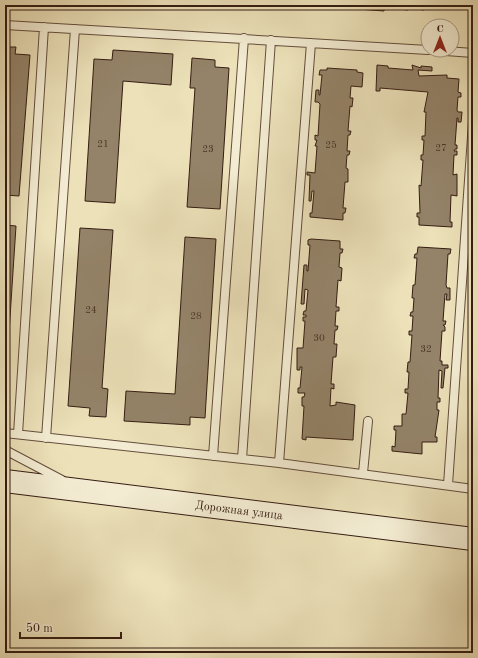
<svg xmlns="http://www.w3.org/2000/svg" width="478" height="658" font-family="'Old Standard TT',serif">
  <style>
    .building { fill: #948369; stroke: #351d12 }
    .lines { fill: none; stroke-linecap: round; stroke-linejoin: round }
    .lane-casing { stroke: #634e3c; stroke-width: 10 }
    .secondary-casing { stroke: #351d12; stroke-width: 24 }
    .lane { stroke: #f3ecd2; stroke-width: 8 }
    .secondary { stroke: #f3ecd2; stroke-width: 22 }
    .labels { text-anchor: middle; stroke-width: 3; stroke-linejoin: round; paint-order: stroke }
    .number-label { font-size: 10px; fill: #4d3628 }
    .street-label { font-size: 12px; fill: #351d12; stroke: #f3ecd2 }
  </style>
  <rect width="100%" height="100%" fill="#ece1b9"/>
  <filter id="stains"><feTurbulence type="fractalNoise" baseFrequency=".005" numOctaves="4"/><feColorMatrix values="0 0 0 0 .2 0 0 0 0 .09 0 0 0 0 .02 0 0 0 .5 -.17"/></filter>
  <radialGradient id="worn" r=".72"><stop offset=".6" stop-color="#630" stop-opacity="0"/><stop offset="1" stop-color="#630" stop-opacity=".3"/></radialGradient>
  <path class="building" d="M 310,5 L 344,5 L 344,8 Z
    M 359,5 L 385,5 L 384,11 L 358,9 Z
    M 399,5 L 425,5 L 424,10 L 409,8 L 408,10 L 398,9 Z
    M 5,47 L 16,47 L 15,54 L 30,55 L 19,196 L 5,195 Z
    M 113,50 L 173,54 L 171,85 L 123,81 L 115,203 L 85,201 L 94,59 L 112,60 Z
    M 192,58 L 215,60 L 215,67 L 229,68 L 220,209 L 187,207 L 195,88 L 190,88 Z
    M 377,65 L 388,66 L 388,68 L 413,70 L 412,65 L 421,68 L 421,66 L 432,67 L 432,71 L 418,70 L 419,76 L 447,75 L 447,78 L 459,79 L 458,92 L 461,93 L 461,97 L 458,97 L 457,110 L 458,112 L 462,112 L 461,122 L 458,122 L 458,118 L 457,118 L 455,145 L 457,145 L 457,149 L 455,149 L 454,151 L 457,151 L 457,155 L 454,155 L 453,175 L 457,174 L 457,196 L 451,195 L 450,222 L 452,222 L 452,227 L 419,225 L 419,217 L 417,217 L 417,213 L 420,213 L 419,185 L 421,186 L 423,160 L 421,160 L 421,155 L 423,155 L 424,140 L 422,140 L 422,136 L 425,136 L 426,112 L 424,112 L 428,92 L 380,88 L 380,91 L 376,91 Z
    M 327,68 L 357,70 L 357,72 L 363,73 L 362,87 L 351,86 L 350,98 L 353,98 L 352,107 L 350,106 L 348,131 L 351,131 L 350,135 L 348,135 L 347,151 L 350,151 L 349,155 L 347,155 L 346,168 L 348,169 L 348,182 L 345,182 L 343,208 L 346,208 L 345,213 L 343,213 L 343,220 L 310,217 L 310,213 L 312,213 L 314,191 L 312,191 L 311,201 L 309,201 L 310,175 L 307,175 L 307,172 L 315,173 L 317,146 L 315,146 L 317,140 L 315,140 L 315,135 L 318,136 L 320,104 L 318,102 L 315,102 L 316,90 L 319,90 L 319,95 L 320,95 L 322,75 L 319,75 L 320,70 L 327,70 Z
    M 5,225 L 16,226 L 5,394 Z
    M 80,228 L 113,230 L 102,388 L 108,389 L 106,417 L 89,416 L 90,408 L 68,406 Z
    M 185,237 L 216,239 L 205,418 L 190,417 L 190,425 L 124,421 L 126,391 L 175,394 Z
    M 311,239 L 340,241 L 340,249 L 343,249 L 342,253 L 340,253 L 339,267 L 342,268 L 341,281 L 338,280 L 336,307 L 339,307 L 339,311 L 336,311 L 335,326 L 338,326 L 337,330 L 335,330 L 334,344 L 337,344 L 336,357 L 333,357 L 331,384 L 334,384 L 334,389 L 331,388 L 330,406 L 336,405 L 336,402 L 355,405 L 353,440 L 306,437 L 306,440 L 302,439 L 304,406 L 302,406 L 302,397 L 304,397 L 305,393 L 298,393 L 298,388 L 300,388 L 302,367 L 300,367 L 300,370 L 297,370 L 297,348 L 303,348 L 305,321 L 303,321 L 303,317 L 306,317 L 306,315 L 303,315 L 304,311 L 306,311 L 308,290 L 305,289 L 304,304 L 301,304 L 304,265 L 307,265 L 307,271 L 308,271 L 310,245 L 308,245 L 308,240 Z
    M 418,247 L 451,249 L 450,254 L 448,254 L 446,285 L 447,288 L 450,288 L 450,300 L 446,300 L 447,294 L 445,294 L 443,321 L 446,321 L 445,325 L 443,325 L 445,327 L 445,331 L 442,331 L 440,361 L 442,361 L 442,365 L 448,365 L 448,368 L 445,368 L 443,388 L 441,388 L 442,371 L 439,370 L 438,398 L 440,398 L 440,402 L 437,402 L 437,410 L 439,410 L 435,437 L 437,437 L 437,442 L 422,442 L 422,454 L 392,451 L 392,446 L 395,447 L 396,430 L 394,430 L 394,426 L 402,426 L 402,414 L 406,414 L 408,393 L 405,393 L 405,389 L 408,389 L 409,372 L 407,372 L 408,362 L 410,362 L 412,335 L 409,335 L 409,331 L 412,331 L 413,316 L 410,316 L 411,312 L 413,312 L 414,298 L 412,298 L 413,285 L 415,285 L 417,258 L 414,258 L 415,254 L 417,254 Z"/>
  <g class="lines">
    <defs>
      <path id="lane" d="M 5,25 L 428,50
        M 432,50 L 473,53
        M 5,433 L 279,463 L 473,489
        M 18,434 L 44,27
        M 46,438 L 75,29
        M 5,450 L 62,480
        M 213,456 L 244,38
        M 242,459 L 271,40
        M 279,463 L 311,43
        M 363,473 L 368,421
        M 448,485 L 473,122"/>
      <path id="secondary" d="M 5,481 L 473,539"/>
    </defs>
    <use href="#lane" class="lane-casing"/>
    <use href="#secondary" class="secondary-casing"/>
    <use href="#lane" class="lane"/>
    <use href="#secondary" class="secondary"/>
  </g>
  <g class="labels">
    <g class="number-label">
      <text x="103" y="147">21</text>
      <text x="331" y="148">25</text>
      <text x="441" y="151">27</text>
      <text x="208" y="152">23</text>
      <text x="91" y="313">24</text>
      <text x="196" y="319">28</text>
      <text x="319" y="341">30</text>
      <text x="426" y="352">32</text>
    </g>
    <g class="street-label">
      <text transform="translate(239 510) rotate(7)" y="4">Дорожная улица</text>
    </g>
  </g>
  <rect width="478" height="658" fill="none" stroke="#ece1b9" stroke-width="20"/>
  <rect x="6" y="6" width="466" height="646" fill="none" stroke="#351d12" stroke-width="2"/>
  <rect x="10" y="10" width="458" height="638" fill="none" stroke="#351d12"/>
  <g transform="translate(440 38)"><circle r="19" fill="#f3ecd2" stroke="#a79985"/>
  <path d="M0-3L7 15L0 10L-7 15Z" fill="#8f2418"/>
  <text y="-6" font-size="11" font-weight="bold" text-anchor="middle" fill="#351d12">С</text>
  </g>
  <path d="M20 632v6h101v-6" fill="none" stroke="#351d12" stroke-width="2"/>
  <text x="26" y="632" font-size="12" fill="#351d12" stroke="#f3ecd2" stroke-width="3" paint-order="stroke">50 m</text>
  <rect width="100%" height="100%" filter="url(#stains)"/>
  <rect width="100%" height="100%" fill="url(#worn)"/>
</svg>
